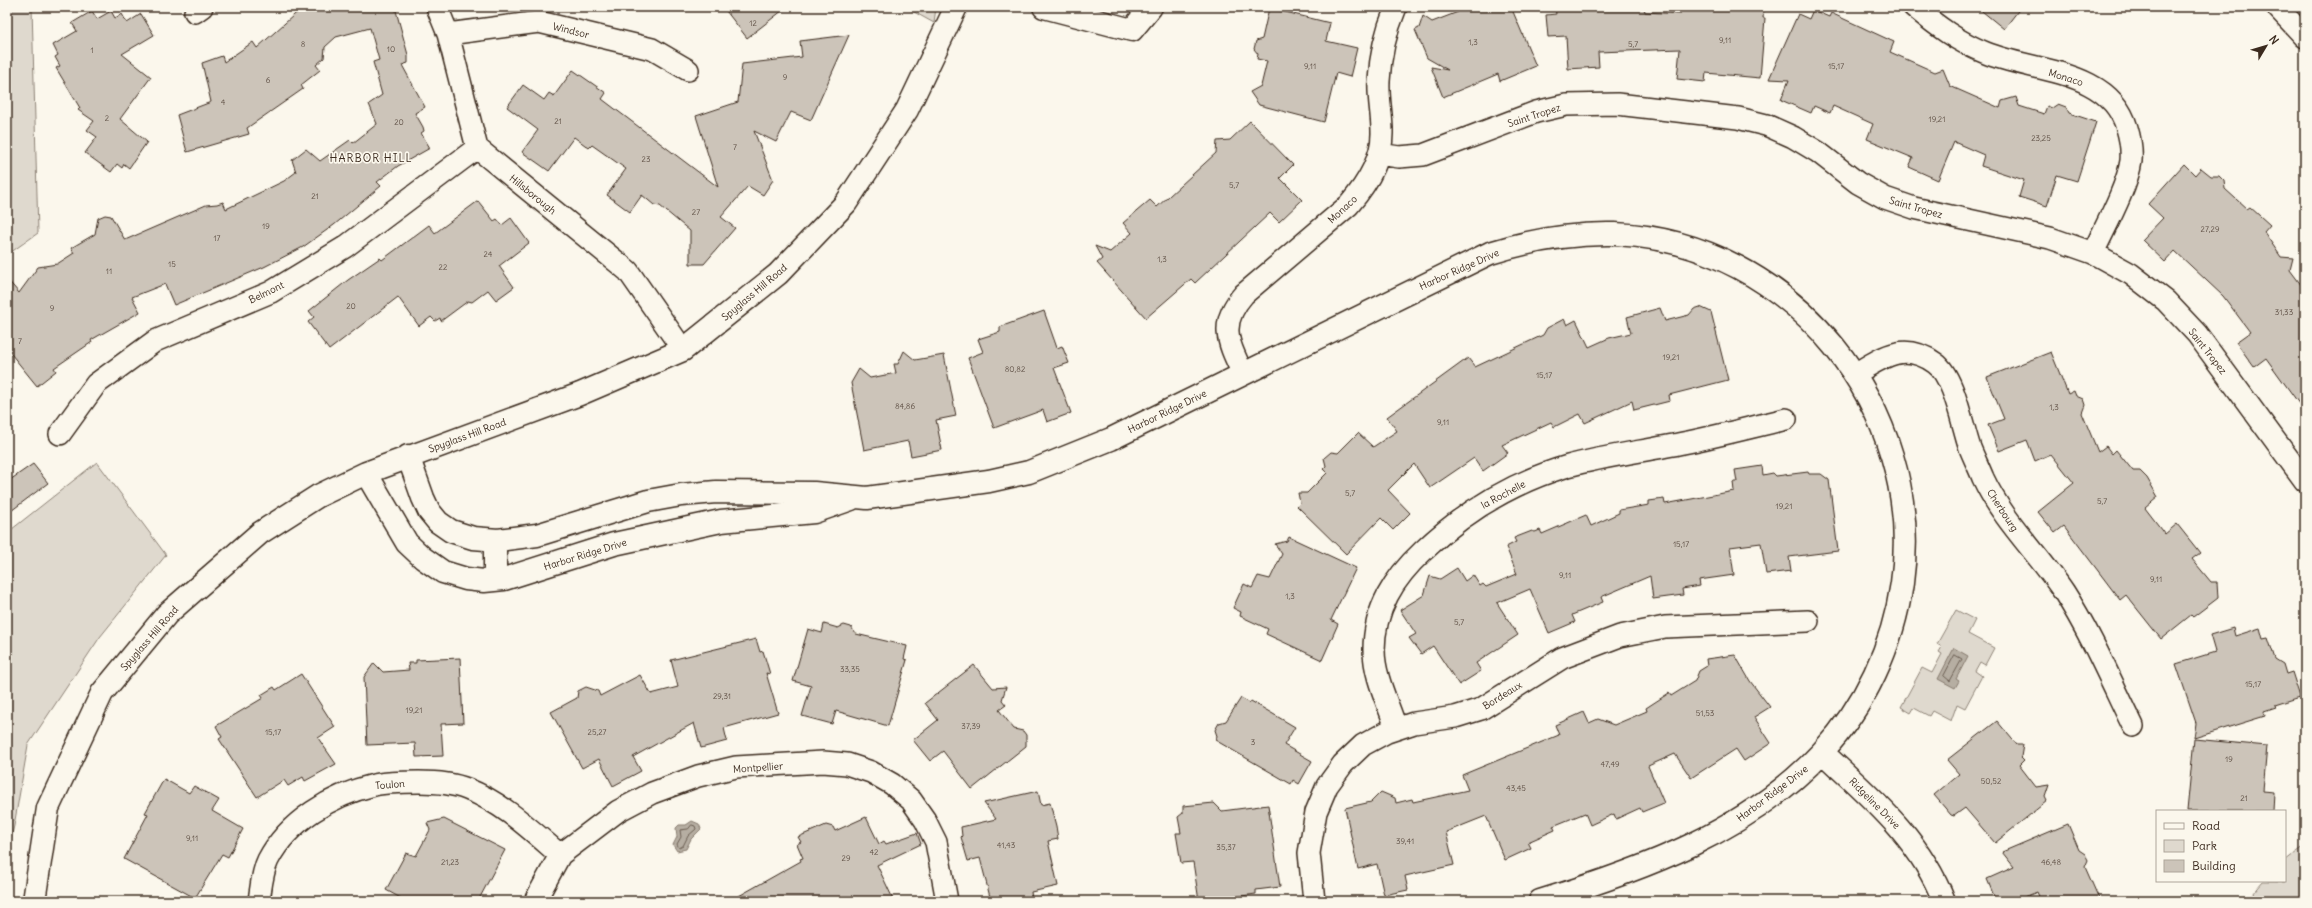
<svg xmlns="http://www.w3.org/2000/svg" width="2312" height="908" font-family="Delius,sans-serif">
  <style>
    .green { fill: #dfd9ce; stroke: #8d8276 }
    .water { fill: #b6aea2; stroke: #85796d }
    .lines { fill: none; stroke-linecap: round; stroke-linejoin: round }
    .shore { stroke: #6c5f53; stroke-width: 1 }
    .building { fill: #ccc4b9; stroke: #3b2a1e }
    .street-casing { stroke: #3b2a1e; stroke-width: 24 }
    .secondary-casing { stroke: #3b2a1e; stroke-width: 25 }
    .street { stroke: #fbf7ec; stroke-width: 21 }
    .secondary { stroke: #fbf7ec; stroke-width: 22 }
    .labels { text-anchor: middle; stroke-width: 3.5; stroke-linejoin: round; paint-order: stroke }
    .number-label { font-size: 8px; fill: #5f5045 }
    .street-label { font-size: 10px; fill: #3b2a1e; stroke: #fbf7ec }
    .neighbourhood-label { font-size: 11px; letter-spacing: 1px; fill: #3b2a1e; stroke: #fbf7ec }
  </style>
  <rect width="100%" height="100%" fill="#fbf7ec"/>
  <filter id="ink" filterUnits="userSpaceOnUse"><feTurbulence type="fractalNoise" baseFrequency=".025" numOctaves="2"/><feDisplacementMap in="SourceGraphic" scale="8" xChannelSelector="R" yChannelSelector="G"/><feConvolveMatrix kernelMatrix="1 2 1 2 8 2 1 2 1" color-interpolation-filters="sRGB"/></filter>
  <g filter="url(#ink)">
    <path class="green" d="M 7,7 L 32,7 L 38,233 L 7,255 Z
      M 905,7 L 936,7 L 934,23 Z
      M 97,462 L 166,555 L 100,637 L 28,745 L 14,826 L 7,853 L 7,533 Z
      M 1956,610 L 1975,620 L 1968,634 L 1994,648 L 1985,665 L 1980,662 L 1975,671 L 1982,676 L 1965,708 L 1957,704 L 1951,721 L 1932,711 L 1929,716 L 1914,708 L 1911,713 L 1901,707 L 1922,668 L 1932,673 L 1942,654 L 1939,652 L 1942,647 L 1937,644 Z
      M 2305,846 L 2305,901 L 2246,901 L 2263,881 L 2285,881 L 2285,861 Z"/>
    <path class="water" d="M 1954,648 L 1968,656 L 1956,679 L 1959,681 L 1955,688 L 1938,679 Z
      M 692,821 L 699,824 L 701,829 L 691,839 L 686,849 L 677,851 L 673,845 L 677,837 L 676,828 L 679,825 L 686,825 Z"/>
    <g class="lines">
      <path class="shore" d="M 1955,655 L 1962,659 L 1950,681 L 1944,676 Z
        M 692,825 L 695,826 L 696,829 L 688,836 L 683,846 L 679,848 L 677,844 L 681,837 L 680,830 L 688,829 Z"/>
    </g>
    <path class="building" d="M 303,7 L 395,7 L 408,55 L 408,63 L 402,65 L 425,107 L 415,113 L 423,127 L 424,131 L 421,133 L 430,148 L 398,166 L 377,182 L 381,186 L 334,225 L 303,247 L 264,267 L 174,305 L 165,284 L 132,297 L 140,312 L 91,340 L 92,342 L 54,368 L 56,371 L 37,386 L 7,349 L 7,279 L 19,293 L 38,267 L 57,264 L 74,253 L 71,248 L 95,234 L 98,218 L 105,215 L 111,216 L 125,240 L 206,205 L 217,204 L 223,202 L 226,209 L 284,181 L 296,172 L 292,160 L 306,149 L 320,161 L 350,140 L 353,143 L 377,124 L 369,104 L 382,95 L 373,62 L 379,60 L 370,28 L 336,37 L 325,47 L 324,58 L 316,65 L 320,70 L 301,85 L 303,89 L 247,128 L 249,134 L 187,152 L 177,115 L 211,102 L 202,63 L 222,56 L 224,62 L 253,42 L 257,48 Z
      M 723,7 L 787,7 L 747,38 Z
      M 1456,7 L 1511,7 L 1536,66 L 1500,81 L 1498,74 L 1443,97 L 1431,67 L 1448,70 L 1427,58 L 1415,30 L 1419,28 L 1423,16 L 1432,22 L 1458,12 Z
      M 1555,7 L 1644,7 L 1645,12 L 1680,14 L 1680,7 L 1764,7 L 1763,18 L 1765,18 L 1760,78 L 1706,73 L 1705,82 L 1677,79 L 1680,49 L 1598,52 L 1599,67 L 1568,69 L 1566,36 L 1548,37 L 1546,15 L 1556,14 Z
      M 1977,7 L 2021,7 L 2004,29 Z
      M 1269,8 L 1330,23 L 1326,41 L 1357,48 L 1350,77 L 1336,73 L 1324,122 L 1259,105 L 1250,92 L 1261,86 L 1267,61 L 1257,59 L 1258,54 L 1254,49 L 1256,41 L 1262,39 Z
      M 1813,10 L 1829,17 L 1831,13 L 1894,42 L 1890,52 L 1935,72 L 1943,69 L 1950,86 L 2000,108 L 2002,101 L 2016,97 L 2019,106 L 2044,114 L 2047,106 L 2052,108 L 2058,104 L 2066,107 L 2069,113 L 2096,122 L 2077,181 L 2057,175 L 2047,206 L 2019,197 L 2024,180 L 1981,166 L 1984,155 L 1954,142 L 1938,180 L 1909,167 L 1913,158 L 1867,139 L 1873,124 L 1833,106 L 1830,113 L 1814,106 L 1811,113 L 1781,100 L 1789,80 L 1769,79 L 1798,14 L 1809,19 Z
      M 92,11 L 97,19 L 111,11 L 115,18 L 122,14 L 127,23 L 141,14 L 154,35 L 122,54 L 151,77 L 120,119 L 147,142 L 129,168 L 124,164 L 122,168 L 117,164 L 111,172 L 85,153 L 97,137 L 87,130 L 94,121 L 78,110 L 80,108 L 56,68 L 60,66 L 55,57 L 58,55 L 53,45 L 77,31 L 72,23 Z
      M 849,35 L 811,120 L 791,112 L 776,142 L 754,131 L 773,180 L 763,195 L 748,186 L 721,217 L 735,228 L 704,264 L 690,264 L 690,231 L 660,206 L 654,205 L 642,195 L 630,212 L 607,195 L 626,169 L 592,145 L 589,148 L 574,137 L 549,171 L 522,152 L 538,130 L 507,107 L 523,85 L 544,100 L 549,93 L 554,96 L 573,70 L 606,93 L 602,99 L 718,187 L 696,116 L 738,102 L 742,64 L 802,57 L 800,41 Z
      M 1250,121 L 1293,165 L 1280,178 L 1302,200 L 1279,222 L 1270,213 L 1195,283 L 1191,279 L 1146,318 L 1097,263 L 1102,259 L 1095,246 L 1110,252 L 1132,233 L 1123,223 L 1150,200 L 1157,207 L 1216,153 L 1217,141 L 1230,140 Z
      M 2184,164 L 2195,175 L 2201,168 L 2211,176 L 2219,176 L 2224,181 L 2225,189 L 2247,209 L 2250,207 L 2270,225 L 2264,232 L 2281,257 L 2293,258 L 2290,270 L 2305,290 L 2305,412 L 2266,358 L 2254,367 L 2236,342 L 2250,332 L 2223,296 L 2175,251 L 2165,262 L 2142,240 L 2163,218 L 2148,204 Z
      M 478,201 L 494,221 L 497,219 L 502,225 L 511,218 L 529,243 L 499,266 L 514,287 L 496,300 L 488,290 L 472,302 L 468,301 L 441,321 L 440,318 L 435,321 L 431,317 L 419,326 L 398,297 L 329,350 L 308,322 L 314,317 L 309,311 L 348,280 L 380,258 L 382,260 L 429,225 L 435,233 Z
      M 1700,307 L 1711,312 L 1728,380 L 1669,395 L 1670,401 L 1634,410 L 1632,401 L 1585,423 L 1580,414 L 1554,427 L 1551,422 L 1502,445 L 1508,453 L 1483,471 L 1474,458 L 1430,488 L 1414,464 L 1388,490 L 1410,513 L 1393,530 L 1381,518 L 1346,554 L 1297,506 L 1300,503 L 1298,493 L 1307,493 L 1327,473 L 1323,469 L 1326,466 L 1324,458 L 1331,452 L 1338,453 L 1358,433 L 1373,447 L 1397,431 L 1387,417 L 1468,358 L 1475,367 L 1543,335 L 1547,328 L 1564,319 L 1567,325 L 1576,320 L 1589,347 L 1609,338 L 1631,333 L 1627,317 L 1660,308 L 1665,321 L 1689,315 L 1694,309 Z
      M 1044,311 L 1057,348 L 1062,346 L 1069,363 L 1054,368 L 1071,413 L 1047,422 L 1043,410 L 994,428 L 968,358 L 983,352 L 978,339 L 1000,332 L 1000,327 Z
      M 904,351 L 915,360 L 944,355 L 956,416 L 936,420 L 942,450 L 911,456 L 908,441 L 864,450 L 851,383 L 859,369 L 870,378 L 896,373 L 894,364 L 898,364 Z
      M 2051,352 L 2068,394 L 2074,391 L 2076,396 L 2083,399 L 2085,405 L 2082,413 L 2098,452 L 2106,446 L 2112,454 L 2116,450 L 2133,471 L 2140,471 L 2147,478 L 2158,497 L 2145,508 L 2165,534 L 2177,524 L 2200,553 L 2192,559 L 2211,582 L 2217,582 L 2218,598 L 2193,617 L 2191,615 L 2161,639 L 2126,595 L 2120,600 L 2064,526 L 2055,533 L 2038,512 L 2074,483 L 2051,454 L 2035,461 L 2027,440 L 1999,451 L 1988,425 L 2004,419 L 1987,377 Z
      M 33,464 L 48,483 L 7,514 L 7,482 Z
      M 1762,466 L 1763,475 L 1773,473 L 1776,476 L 1808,472 L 1809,474 L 1821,474 L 1829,480 L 1838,551 L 1789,557 L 1791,571 L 1766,574 L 1761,543 L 1730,547 L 1734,575 L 1699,580 L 1700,586 L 1682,589 L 1683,595 L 1653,599 L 1650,576 L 1601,597 L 1603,602 L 1572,615 L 1575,622 L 1549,633 L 1530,589 L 1497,603 L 1518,635 L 1476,663 L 1481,671 L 1459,685 L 1433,646 L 1421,654 L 1409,638 L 1416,634 L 1400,610 L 1424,595 L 1430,576 L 1440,579 L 1457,568 L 1465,581 L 1473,575 L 1480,586 L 1483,584 L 1486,587 L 1517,574 L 1506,547 L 1516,542 L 1514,538 L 1532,531 L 1535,532 L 1540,530 L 1542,534 L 1586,515 L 1591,526 L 1619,513 L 1619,510 L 1649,505 L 1649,501 L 1664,499 L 1665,504 L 1734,491 L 1733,482 L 1737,482 L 1735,470 Z
      M 1289,537 L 1356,568 L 1331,620 L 1338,624 L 1322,660 L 1266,634 L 1268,629 L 1240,616 L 1241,612 L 1233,608 L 1244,584 L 1252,588 L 1258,576 L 1270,579 L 1282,554 L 1275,544 L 1287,541 Z
      M 824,624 L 838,628 L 844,625 L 851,627 L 856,634 L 907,646 L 904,659 L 907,660 L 888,726 L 836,711 L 832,724 L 802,716 L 811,686 L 793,681 L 808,629 L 822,633 Z
      M 2233,628 L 2235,636 L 2260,628 L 2263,639 L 2268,638 L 2275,659 L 2283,664 L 2286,674 L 2292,672 L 2300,697 L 2275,705 L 2276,708 L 2264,712 L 2265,716 L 2194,738 L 2196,723 L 2176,664 L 2215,652 L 2210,635 Z
      M 756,639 L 760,652 L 763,651 L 770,674 L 766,673 L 778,713 L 724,728 L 727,741 L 701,748 L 694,723 L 633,757 L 641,771 L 613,786 L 599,759 L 582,768 L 551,712 L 577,698 L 578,691 L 586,687 L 598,691 L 600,696 L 640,675 L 651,694 L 678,687 L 671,660 Z
      M 1735,655 L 1750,681 L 1770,707 L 1754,717 L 1771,743 L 1744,761 L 1736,749 L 1691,778 L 1675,754 L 1648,766 L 1664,803 L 1642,812 L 1640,808 L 1616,819 L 1614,814 L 1590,825 L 1585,813 L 1553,826 L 1555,830 L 1528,842 L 1531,848 L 1505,860 L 1486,816 L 1446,832 L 1454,865 L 1405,876 L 1408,890 L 1384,895 L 1377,864 L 1358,869 L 1345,808 L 1371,802 L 1381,792 L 1395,798 L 1396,803 L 1412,799 L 1413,802 L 1468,790 L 1462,775 L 1559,735 L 1555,725 L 1584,712 L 1589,723 L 1598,719 L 1614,725 L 1647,711 L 1646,708 L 1669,693 L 1671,696 L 1695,681 L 1699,671 L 1707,666 L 1706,659 Z
      M 460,658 L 463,723 L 441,724 L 443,756 L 416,757 L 415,743 L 367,745 L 364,677 L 374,663 L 383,672 L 409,670 L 408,663 L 416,663 L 416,660 Z
      M 974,665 L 993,688 L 1006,687 L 1002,700 L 1006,705 L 999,710 L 1014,729 L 1023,731 L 1026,735 L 1026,746 L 972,789 L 943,751 L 930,761 L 913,740 L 938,720 L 925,703 Z
      M 301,674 L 335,727 L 318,738 L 336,764 L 305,781 L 303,777 L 288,786 L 284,780 L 257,797 L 219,739 L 222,737 L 216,726 L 263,698 L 261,695 L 274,687 L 276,690 Z
      M 1241,698 L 1250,703 L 1251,701 L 1295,727 L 1284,745 L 1312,761 L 1299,784 L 1293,780 L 1291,784 L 1215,740 L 1217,736 L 1215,730 L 1219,723 L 1226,721 Z
      M 1997,721 L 2017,745 L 2023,745 L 2021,757 L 2024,760 L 2019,765 L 2036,787 L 2049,785 L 2045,797 L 2047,801 L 1995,843 L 1965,808 L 1954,816 L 1951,815 L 1934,795 L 1959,774 L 1947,760 Z
      M 2194,739 L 2267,746 L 2263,791 L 2274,792 L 2273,811 L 2187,811 Z
      M 164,779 L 189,793 L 194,786 L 219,800 L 212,811 L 243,829 L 228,857 L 222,854 L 195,898 L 124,859 L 148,814 L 145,813 Z
      M 1038,791 L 1041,805 L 1050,803 L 1056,826 L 1058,839 L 1048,841 L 1058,886 L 1031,892 L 1032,899 L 1022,901 L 991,901 L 980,858 L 968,861 L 961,837 L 962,836 L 961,827 L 996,819 L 984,803 Z
      M 1214,803 L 1222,811 L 1268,805 L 1280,887 L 1256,890 L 1256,894 L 1227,898 L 1228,901 L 1199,901 L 1193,862 L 1181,863 L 1176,833 L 1181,833 L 1178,817 L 1183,813 L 1183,806 Z
      M 866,817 L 879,844 L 884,841 L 886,844 L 917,833 L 921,844 L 877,865 L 894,901 L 730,901 L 801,861 L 800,859 L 803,858 L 797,844 L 801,842 L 798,837 L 826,825 L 833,827 L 835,831 Z
      M 444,819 L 505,850 L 478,901 L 406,901 L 386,890 L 406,853 L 416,856 L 430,830 L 427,823 Z
      M 2068,824 L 2079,850 L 2085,854 L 2088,860 L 2085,867 L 2100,901 L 2041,901 L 2037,892 L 2015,901 L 1996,901 L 1987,879 L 2014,867 L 2002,852 Z"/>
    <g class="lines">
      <defs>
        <path id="street" d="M 437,7 L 448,34 L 477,148 L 628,271 L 683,350
          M 1914,7 C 1937,26 1958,42 1986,53 C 2033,72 2110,69 2127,128 C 2130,138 2132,149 2131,161 C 2127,188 2105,227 2093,253
          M 2277,7 L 2305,37
          M 195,12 L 202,7
          M 448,34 L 539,22 L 652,49 L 688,70
          M 1379,154 L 1399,157 L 1423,155 L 1536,112 L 1566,105 L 1617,104 L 1738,118 L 1766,125 L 1793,137 L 1818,152 L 1858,183 L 1885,198 L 1914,208 L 2050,238 L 2093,253 L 2131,274 L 2166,301 L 2197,334 L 2305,481
          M 1243,374 C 1228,342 1218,324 1244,294 L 1349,205 C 1367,184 1383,159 1382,131 C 1382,114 1378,98 1379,81 C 1380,55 1386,31 1396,7
          M 1855,374 C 1883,357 1904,341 1935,363 C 1954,376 1962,425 1970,448 C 1974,458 1979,468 1983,478 C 2003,521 2038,553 2064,592 C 2091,634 2111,681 2133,726
          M 60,434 L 96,384 L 155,341 L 271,292 L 345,247 L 477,148
          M 1396,728 C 1388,703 1374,676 1374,650 C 1374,609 1394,578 1423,551 C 1464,512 1513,482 1568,466 C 1605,456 1645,451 1683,443 C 1718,436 1752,427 1786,419
          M 259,901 C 261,888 262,872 268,860 C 288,821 332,795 374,785 C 388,782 405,782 419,782 C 434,782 452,783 467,789 C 503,803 531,830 560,855
          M 535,901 L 560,855 L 618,811 L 652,793 L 698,776 L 736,767 L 823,762 L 847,764 L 871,772 L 892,784 L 911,800 L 925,820 L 936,842 L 947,901
          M 1314,901 L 1309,853 L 1316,812 L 1327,786 L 1343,764 L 1363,745 L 1387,732 L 1414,723 L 1455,717 L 1481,709 L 1562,658 L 1620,636 L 1665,627 L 1808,621"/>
        <path id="secondary" d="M 1044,7 L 1132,30 L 1151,7
          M 408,456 L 423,498 L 429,511 L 438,522 L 451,531 L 473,538 L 498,540 L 537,535 L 648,501 L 681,495 L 716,492 L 814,493 L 867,498 L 989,481 L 1029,472 L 1111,439 L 1490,253 C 1531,240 1572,233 1615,234 C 1792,241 1926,410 1902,583 C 1893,646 1865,706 1822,752 C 1748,832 1642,870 1540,901
          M 366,473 L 407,543 L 423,558 L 443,572 L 466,579 L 484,581 L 504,579 L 614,544 L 721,521 L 814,512 L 851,499
          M 495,540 L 495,580
          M 1822,752 C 1870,797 1920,838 1944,901
          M 34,901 L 48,808 L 102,693 L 167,614 L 260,533 L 318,496 L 366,473 L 580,394 L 683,350 L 778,274 L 846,203 L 907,110 L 956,7"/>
      </defs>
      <use href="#street" class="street-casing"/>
      <use href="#secondary" class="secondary-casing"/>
      <use href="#street" class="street"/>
      <use href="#secondary" class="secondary"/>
    </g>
  </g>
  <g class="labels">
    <g class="number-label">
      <text x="753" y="26">12</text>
      <text x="1725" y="43">9,11</text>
      <text x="1473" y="45">1,3</text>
      <text x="303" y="47">8</text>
      <text x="1633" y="47">5,7</text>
      <text x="391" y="52">10</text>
      <text x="92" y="53">1</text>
      <text x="1310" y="69">9,11</text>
      <text x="1836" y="69">15,17</text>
      <text x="785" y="80">9</text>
      <text x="268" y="83">6</text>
      <text x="223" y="105">4</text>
      <text x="107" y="121">2</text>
      <text x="1937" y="122">19,21</text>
      <text x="558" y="124">21</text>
      <text x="399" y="125">20</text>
      <text x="2041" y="141">23,25</text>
      <text x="735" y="150">7</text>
      <text x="646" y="162">23</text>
      <text x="1234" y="188">5,7</text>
      <text x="315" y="199">21</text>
      <text x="696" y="215">27</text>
      <text x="266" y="229">19</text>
      <text x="2210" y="232">27,29</text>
      <text x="217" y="241">17</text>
      <text x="488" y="257">24</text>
      <text x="1162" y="262">1,3</text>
      <text x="172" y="267">15</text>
      <text x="443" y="270">22</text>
      <text x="109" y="274">11</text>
      <text x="351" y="309">20</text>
      <text x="52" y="311">9</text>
      <text x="2284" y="315">31,33</text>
      <text x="20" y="344">7</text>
      <text x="1671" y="360">19,21</text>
      <text x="1015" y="372">80,82</text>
      <text x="1544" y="378">15,17</text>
      <text x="905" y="409">84,86</text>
      <text x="2054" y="410">1,3</text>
      <text x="1443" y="425">9,11</text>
      <text x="1350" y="496">5,7</text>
      <text x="2102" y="504">5,7</text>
      <text x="1784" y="509">19,21</text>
      <text x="1681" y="547">15,17</text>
      <text x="1565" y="578">9,11</text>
      <text x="2156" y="582">9,11</text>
      <text x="1290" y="599">1,3</text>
      <text x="1459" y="625">5,7</text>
      <text x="850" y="672">33,35</text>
      <text x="2253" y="687">15,17</text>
      <text x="722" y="699">29,31</text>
      <text x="414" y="713">19,21</text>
      <text x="1705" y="716">51,53</text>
      <text x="971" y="729">37,39</text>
      <text x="273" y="735">15,17</text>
      <text x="597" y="735">25,27</text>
      <text x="1253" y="745">3</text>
      <text x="2229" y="762">19</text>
      <text x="1610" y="767">47,49</text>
      <text x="1991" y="784">50,52</text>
      <text x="1516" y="791">43,45</text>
      <text x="2244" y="801">21</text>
      <text x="192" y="841">9,11</text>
      <text x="1405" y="844">39,41</text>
      <text x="1006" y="848">41,43</text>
      <text x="1226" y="850">35,37</text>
      <text x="874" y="855">42</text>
      <text x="846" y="861">29</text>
      <text x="450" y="865">21,23</text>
      <text x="2051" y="865">46,48</text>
    </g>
    <g class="street-label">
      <text transform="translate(571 30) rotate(14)" y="4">Windsor</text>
      <text transform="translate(2066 77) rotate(17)" y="4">Monaco</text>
      <text transform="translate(1534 115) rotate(-18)" y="4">Saint Tropez</text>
      <text transform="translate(533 194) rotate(39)" y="4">Hillsborough</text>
      <text transform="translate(1916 207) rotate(16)" y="4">Saint Tropez</text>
      <text transform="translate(1342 209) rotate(-43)" y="4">Monaco</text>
      <text transform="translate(1459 269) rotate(-24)" y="4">Harbor Ridge Drive</text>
      <text transform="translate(266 292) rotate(-26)" y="4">Belmont</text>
      <text transform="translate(754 292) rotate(-40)" y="4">Spyglass Hill Road</text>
      <text transform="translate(2208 351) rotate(52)" y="4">Saint Tropez</text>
      <text transform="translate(1167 411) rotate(-26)" y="4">Harbor Ridge Drive</text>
      <text transform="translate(467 435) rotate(-20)" y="4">Spyglass Hill Road</text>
      <text transform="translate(1503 494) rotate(-28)" y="4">la Rochelle</text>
      <text transform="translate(2003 510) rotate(57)" y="4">Cherbourg</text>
      <text transform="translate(585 554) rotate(-17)" y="4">Harbor Ridge Drive</text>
      <text transform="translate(149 638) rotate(-49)" y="4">Spyglass Hill Road</text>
      <text transform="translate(1502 695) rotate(-32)" y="4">Bordeaux</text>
      <text transform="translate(758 767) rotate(-4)" y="4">Montpellier</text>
      <text transform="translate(390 784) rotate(-5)" y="4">Toulon</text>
      <text transform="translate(1772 793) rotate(-37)" y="4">Harbor Ridge Drive</text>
      <text transform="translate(1875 803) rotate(45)" y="4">Ridgeline Drive</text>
    </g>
    <g class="neighbourhood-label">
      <text x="371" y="162">HARBOR HILL</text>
    </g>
  </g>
  <rect width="2312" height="908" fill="none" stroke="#fbf7ec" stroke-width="24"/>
  <rect x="12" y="12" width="2288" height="884" fill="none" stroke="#3b2a1e" stroke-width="1.5" filter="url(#ink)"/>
  <rect x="2156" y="810" width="130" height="72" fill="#fbf7ec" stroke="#aea59a"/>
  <rect x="2164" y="823" width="20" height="6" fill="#fbf7ec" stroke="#aea59a"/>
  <text x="2192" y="830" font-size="12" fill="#3b2a1e">Road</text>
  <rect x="2164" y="840" width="20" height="12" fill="#dfd9ce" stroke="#aea59a"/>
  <text x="2192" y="850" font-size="12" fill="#3b2a1e">Park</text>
  <rect x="2164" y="860" width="20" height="12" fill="#ccc4b9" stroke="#aea59a"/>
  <text x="2192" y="870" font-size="12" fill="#3b2a1e">Building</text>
  <g transform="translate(2266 46) rotate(52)" stroke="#fbf7ec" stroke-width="3" paint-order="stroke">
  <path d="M0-3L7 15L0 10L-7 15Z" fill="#3b2a1e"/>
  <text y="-6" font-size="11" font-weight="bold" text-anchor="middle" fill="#3b2a1e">N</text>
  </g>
</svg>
